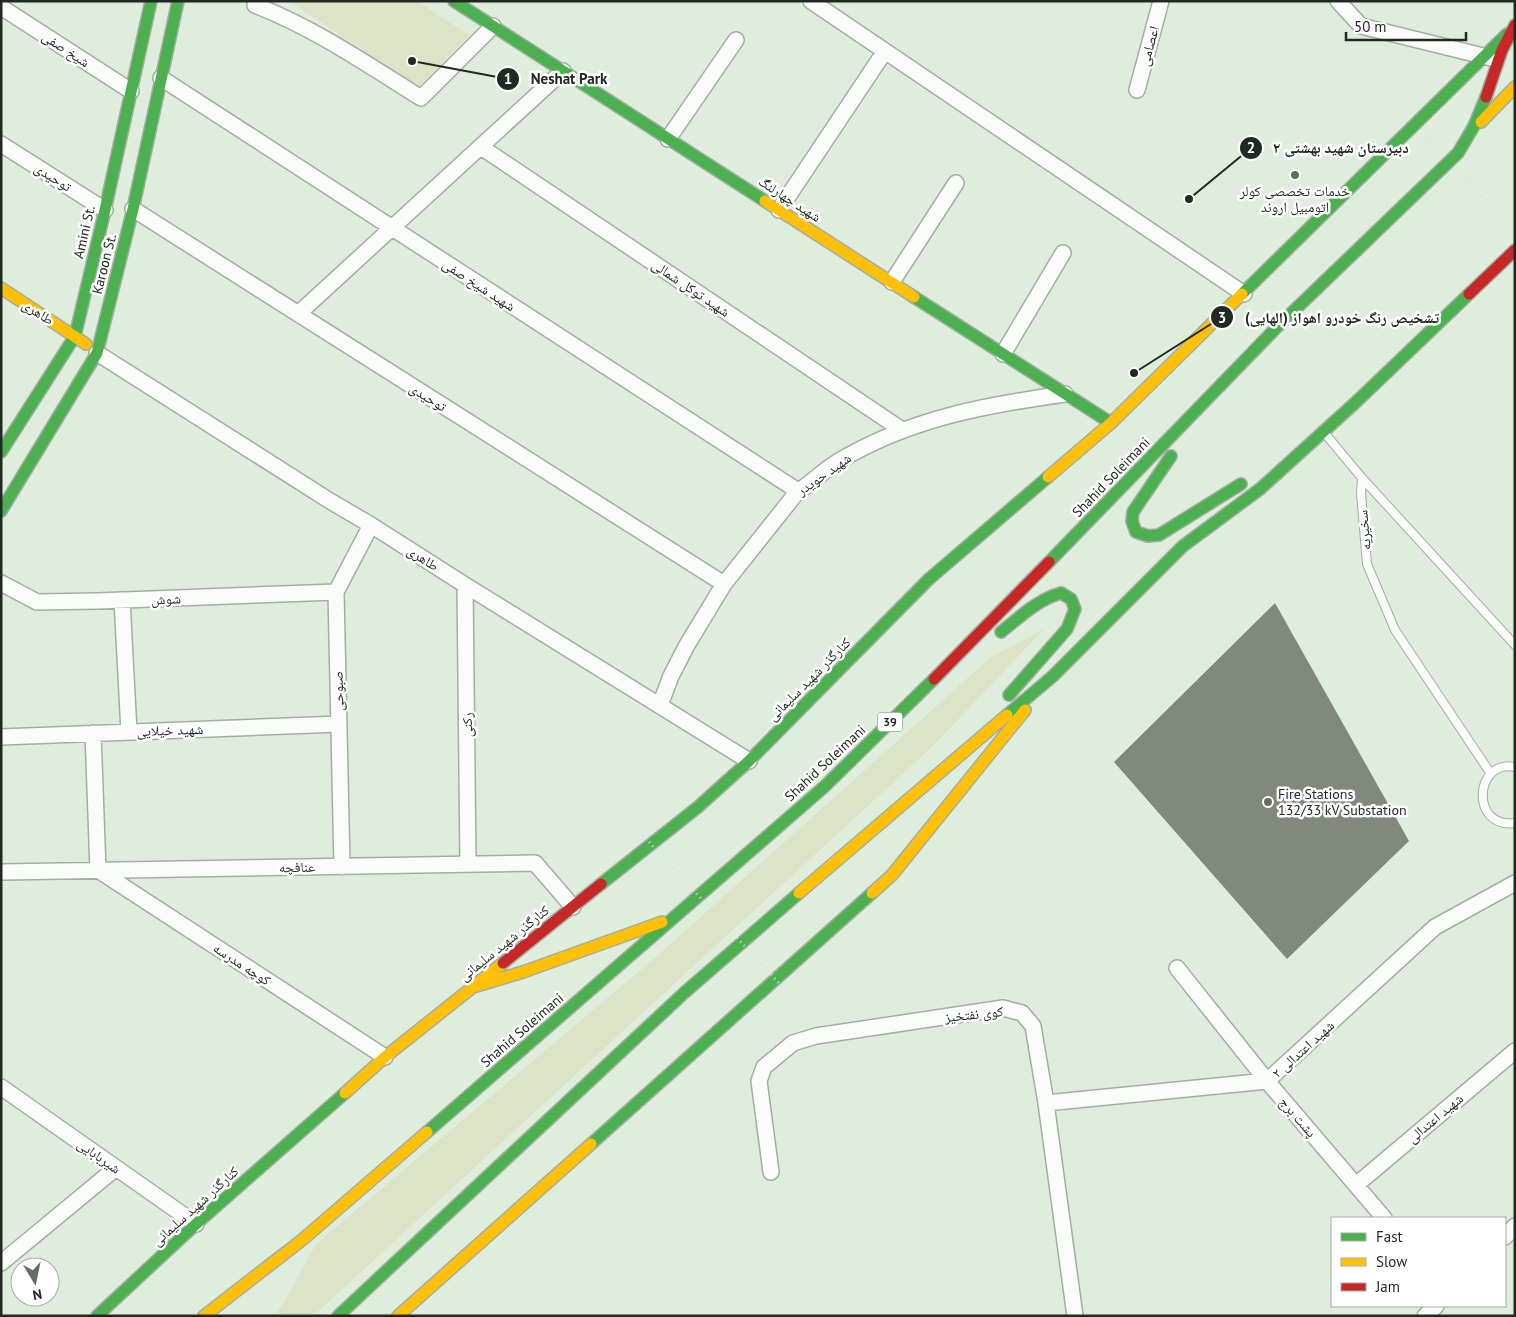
<svg xmlns="http://www.w3.org/2000/svg" width="1516" height="1317" font-family="'PT Sans','Noto Naskh Arabic',sans-serif">
  <style>
    .green { fill: #dde3c7 }
    .building { fill: #80897b }
    .lines { fill: none; stroke-linecap: round; stroke-linejoin: round }
    .lane-casing { stroke: #a3aea2; stroke-width: 10 }
    .street-casing { stroke: #a3aea2; stroke-width: 18 }
    .fast-casing { stroke: #a3aea2; stroke-width: 14 }
    .slow-casing { stroke: #a3aea2; stroke-width: 14 }
    .jam-casing { stroke: #a3aea2; stroke-width: 14 }
    .path { stroke: #dce0db; stroke-width: 3; stroke-dasharray: 1 4; stroke-linecap: butt }
    .lane { stroke: #fafcfa; stroke-width: 8 }
    .street { stroke: #fafcfa; stroke-width: 15 }
    .fast { stroke: #4caf50; stroke-width: 11 }
    .slow { stroke: #ffc107; stroke-width: 11 }
    .jam { stroke: #c62828; stroke-width: 11 }
    .path-bridge { stroke: #dce0db; stroke-width: 3; stroke-dasharray: 1 4; stroke-linecap: butt }
    .poi-dot { fill: #636e62; stroke: #fff; stroke-width: 2 }
    .labels { text-anchor: middle; stroke-width: 5; stroke-linejoin: round; paint-order: stroke }
    .shield { fill: #fff; stroke: #636a63; stroke-width: 1 }
    .shield-label { font-size: 12px; font-weight: bold; fill: #202a20 }
    .street-label { font-size: 14px; fill: #202a20; stroke: #fff }
    .poi-label { font-size: 14px; fill: #202a20; stroke: #fff }
    .leader { fill: none; stroke: #202a20; stroke-width: 2 }
    .callout-dot { fill: #202a20; stroke: #fff; stroke-width: 2 }
    .mark-label { font-size: 15px; text-anchor: middle; font-weight: bold; fill: #fff }
    .callout-label { font-size: 15px; text-anchor: middle; font-weight: bold; fill: #202a20; stroke: #fff; stroke-width: 5; stroke-linejoin: round; paint-order: stroke }
  </style>
  <rect width="100%" height="100%" fill="#dfeddd"/>
  <path class="green" d="M 289,1 L 417,1 L 469,35 L 419,87 Z
    M 1044,629 L 933,746 L 313,1316 L 275,1316 L 283,1304 L 316,1244 L 656,957 L 990,658 Z"/>
  <path class="building" d="M 1275,603 L 1409,841 L 1287,959 L 1114,762 Z"/>
  <g class="lines">
    <defs>
      <path id="lane" d="M 1327,436 L 1362,478
        M 1515,767 C 1474,759 1470,829 1515,823
        M 1491,774 L 1395,630 L 1367,564 L 1361,493 L 1362,478 L 1515,645"/>
      <path id="street" d="M 256,1 L 255,5 C 314,28 367,64 421,98 L 493,26
        M 811,1 L 1244,294
        M 1338,1 L 1361,26 L 1491,58
        M 1,7 L 131,91
        M 161,78 L 798,491
        M 1137,90 L 1161,1
        M 668,139 L 736,40
        M 1,144 L 105,210
        M 481,147 L 902,430
        M 133,209 L 724,584
        M 779,210 L 885,51
        M 892,282 L 956,183
        M 298,314 L 563,71
        M 97,353 L 330,501 L 371,525 L 465,585 L 749,761
        M 1003,354 L 1063,253
        M 1,583 L 37,602 L 98,601 L 336,592
        M 465,585 L 468,864
        M 122,600 L 129,732
        M 660,705 L 671,676 L 687,645 L 724,584 L 798,491 L 802,489 C 814,480 826,469 839,461 C 909,419 985,405 1065,394
        M 93,733 L 98,870
        M 1,737 L 339,724
        M 342,867 L 336,592 L 371,525
        M 98,870 L 385,1057
        M 1,872 L 535,863 L 573,907
        M 1177,968 L 1267,1081 L 1384,1218
        M 1,1087 L 196,1224
        M 1046,1103 L 1267,1081 L 1435,927 L 1515,883
        M 771,1172 L 759,1081 L 764,1067 L 793,1043 L 816,1036 L 1003,1008 L 1022,1013 L 1033,1026 L 1046,1103 L 1075,1316
        M 1356,1185 L 1515,1051
        M 1505,1237 L 1515,1226
        M 1,1263 L 116,1168
        M 1425,1316 L 1436,1306"/>
      <path id="fast" d="M 454,1 L 765,201
        M 1242,294 L 1507,34
        M 914,297 L 1111,423
        M 1,452 L 75,336 L 105,210 L 151,1
        M 1171,456 L 1133,512 L 1132,521 L 1136,532 L 1148,536 L 1159,535 L 1241,484
        M 1,511 L 97,353 L 133,209 L 178,1
        M 1049,562 L 1278,326 L 1458,153 L 1474,126 L 1486,97
        M 1001,632 C 1020,617 1037,600 1061,593 L 1071,599 L 1075,609 L 1067,629 L 1009,695
        M 1007,715 L 1053,676 L 1183,546 L 1260,489 L 1355,403 L 1469,294
        M 601,884 L 698,807 L 749,761 L 929,579 L 1048,477
        M 427,1132 L 824,787 L 934,679
        M 591,1144 L 872,893
        M 97,1316 L 196,1224 L 345,1093
        M 338,1316 L 684,993 L 799,893"/>
      <path id="slow" d="M 1481,122 L 1515,87
        M 765,201 L 914,297
        M 1,288 L 86,344
        M 1048,477 L 1111,423 L 1242,294
        M 799,893 L 1007,715
        M 872,893 L 892,875 L 1025,710
        M 473,987 L 523,972 L 662,922
        M 345,1093 L 385,1057 L 503,963
        M 204,1316 L 302,1240 L 427,1132
        M 398,1316 L 591,1144"/>
      <path id="jam" d="M 1486,97 L 1502,50 L 1515,25
        M 1469,294 L 1515,250
        M 934,679 L 1049,562
        M 503,963 L 601,884"/>
    </defs>
    <use href="#lane" class="lane-casing"/>
    <use href="#street" class="street-casing"/>
    <use href="#fast" class="fast-casing"/>
    <use href="#slow" class="slow-casing"/>
    <use href="#jam" class="jam-casing"/>
    <path class="path" d="M 1426,137 L 1435,147
      M 1464,177 L 1514,230"/>
    <use href="#lane" class="lane"/>
    <use href="#street" class="street"/>
    <use href="#fast" class="fast"/>
    <use href="#slow" class="slow"/>
    <use href="#jam" class="jam"/>
    <path class="path-bridge" d="M 639,831 L 786,991"/>
  </g>
  <g class="poi-dot">
    <circle cx="1295" cy="175" r="5"/>
    <circle cx="1268" cy="802" r="5"/>
  </g>
  <g class="labels">
    <rect class="shield" x="877.5" y="712.5" width="25" height="19" rx="4"/>
    <g class="shield-label">
      <text x="890" y="726">39</text>
    </g>
    <g class="street-label">
      <text transform="translate(1149 46) rotate(-75)" y="5">اعصامی</text>
      <text transform="translate(66 49) rotate(33)" y="5">شیخ صفی</text>
      <text transform="translate(53 177) rotate(32)" y="5">توحیدی</text>
      <text transform="translate(790 199) rotate(33)" y="5">شهید چهارلنگ</text>
      <text transform="translate(84 232) rotate(-77)" y="5">Amini St.</text>
      <text transform="translate(104 264) rotate(-76)" y="5">Karoon St.</text>
      <text transform="translate(479 285) rotate(33)" y="5">شهید شیخ صفی</text>
      <text transform="translate(691 288) rotate(34)" y="5">شهید توکل شمالی</text>
      <text transform="translate(38 312) rotate(33)" y="5">طاهری</text>
      <text transform="translate(428 397) rotate(32)" y="5">توحیدی</text>
      <text transform="translate(824 474) rotate(-35)" y="5">شهید حویدر</text>
      <text transform="translate(1111 477) rotate(-46)" y="5">Shahid Soleimani</text>
      <text transform="translate(1364 530) rotate(-95)" y="5">سخیریه</text>
      <text transform="translate(423 558) rotate(33)" y="5">طاهری</text>
      <text transform="translate(166 599) rotate(-2)" y="5">شوش</text>
      <text transform="translate(809 679) rotate(-45)" y="5">کنارگذر شهید سلیمانی</text>
      <text transform="translate(338 691) rotate(-91)" y="5">صبوحی</text>
      <text transform="translate(467 725) rotate(-91)" y="5">رکنی</text>
      <text transform="translate(170 730) rotate(-2)" y="5">شهید خیلایی</text>
      <text transform="translate(825 763) rotate(-43)" y="5">Shahid Soleimani</text>
      <text transform="translate(297 867) rotate(-1)" y="5">عنافچه</text>
      <text transform="translate(504 943) rotate(-39)" y="5">کنارگذر شهید سلیمانی</text>
      <text transform="translate(242 964) rotate(33)" y="5">کوچه مدرسه</text>
      <text transform="translate(974 1014) rotate(-6)" y="5">کوی نفتخیز</text>
      <text transform="translate(522 1030) rotate(-41)" y="5">Shahid Soleimani</text>
      <text transform="translate(1303 1049) rotate(-42)" y="5">شهید اعتدالی ۲</text>
      <text transform="translate(1298 1117) rotate(49)" y="5">پشت برج</text>
      <text transform="translate(1435 1118) rotate(-40)" y="5">شهید اعتدالی</text>
      <text transform="translate(99 1156) rotate(35)" y="5">شیربابایی</text>
      <text transform="translate(195 1206) rotate(-42)" y="5">کنارگذر شهید سلیمانی</text>
    </g>
    <g class="poi-label">
      <text x="1295" y="196">خدمات تخصصی کولر<tspan x="1295" dy="16">اتومبیل اروند</tspan></text>
      <text x="1278" y="799" text-anchor="start">Fire Stations<tspan x="1278" dy="16">132/33 kV Substation</tspan></text>
    </g>
  </g>
  <path class="leader" d="M412 61L508 79M1189 199L1251 148M1134 373L1222 317"/>
  <g class="callout-dot">
    <circle cx="412" cy="61" r="5"/>
    <circle cx="1189" cy="199" r="5"/>
    <circle cx="1134" cy="373" r="5"/>
    <circle cx="508" cy="79" r="12"/>
    <circle cx="1251" cy="148" r="12"/>
    <circle cx="1222" cy="317" r="12"/>
  </g>
  <g class="mark-label">
    <text x="508" y="84">1</text>
    <text x="1251" y="153">2</text>
    <text x="1222" y="323">3</text>
  </g>
  <g class="callout-label">
    <text x="569" y="84">Neshat Park</text>
    <text x="1341" y="153">دبیرستان شهید بهشتی ۲</text>
    <text x="1342" y="323">تشخیص رنگ خودرو اهواز (الهایی)</text>
  </g>
  <rect width="1516" height="1317" fill="none" stroke="#202a20" stroke-width="5"/>
  <rect x="1331" y="1217" width="175" height="90" fill="#ffffff" stroke="#a6aaa6"/>
  <rect x="1341" y="1233" width="25" height="8" fill="#4caf50" stroke="#a6aaa6"/>
  <text x="1376" y="1242" font-size="15" fill="#202a20">Fast</text>
  <rect x="1341" y="1258" width="25" height="8" fill="#ffc107" stroke="#a6aaa6"/>
  <text x="1376" y="1267" font-size="15" fill="#202a20">Slow</text>
  <rect x="1341" y="1283" width="25" height="8" fill="#c62828" stroke="#a6aaa6"/>
  <text x="1376" y="1292" font-size="15" fill="#202a20">Jam</text>
  <g transform="translate(35 1282) rotate(170)"><circle r="24" fill="#ffffff" stroke="#a6aaa6"/>
  <path d="M0-4L9 19L0 12L-9 19Z" fill="#636e62"/>
  <text y="-8" font-size="14" font-weight="bold" text-anchor="middle" fill="#202a20">N</text>
  </g>
  <path d="M1346 32v8h120v-8" fill="none" stroke="#202a20" stroke-width="2.5"/>
  <text x="1354" y="32" font-size="15" fill="#202a20" stroke="#ffffff" stroke-width="4" paint-order="stroke">50 m</text>
</svg>
